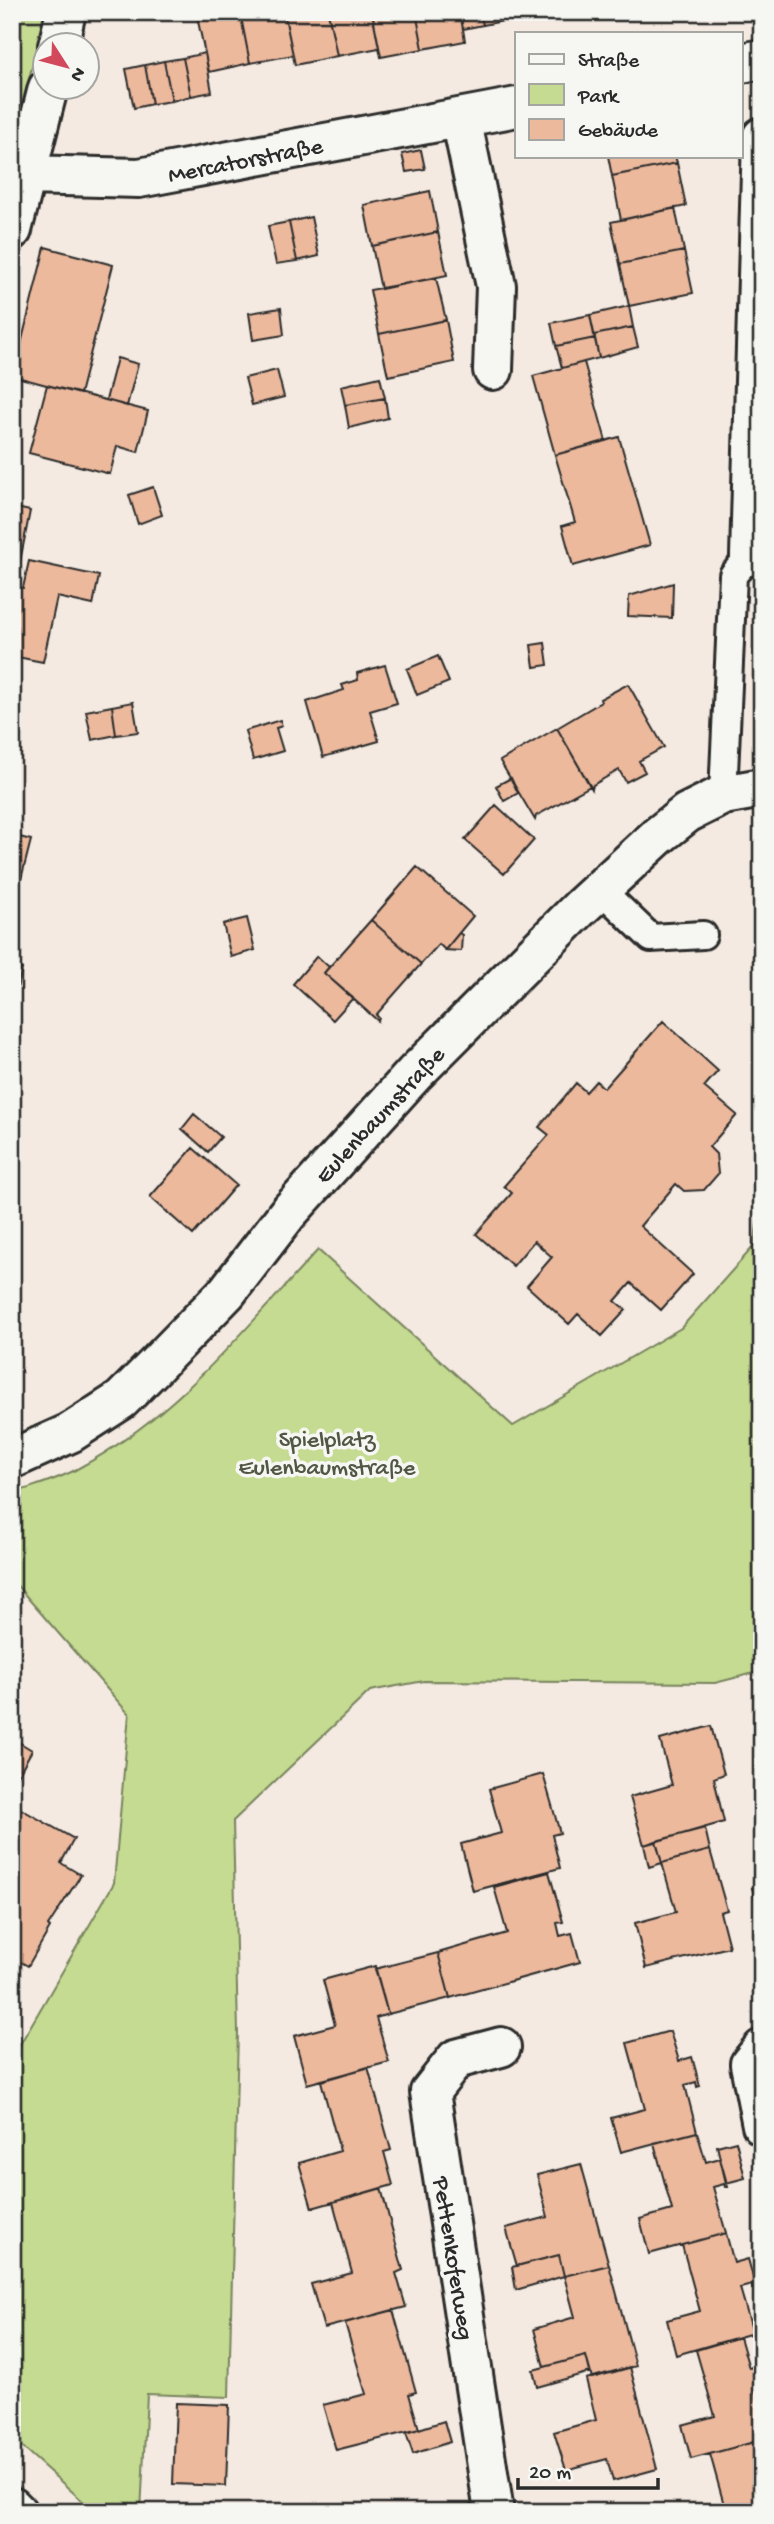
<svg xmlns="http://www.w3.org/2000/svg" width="774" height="2524" font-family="'Gochi Hand',sans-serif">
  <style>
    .green { fill: #c4db91; stroke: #78835e; stroke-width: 2 }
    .building { fill: #ecb99d; stroke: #2b2b2b; stroke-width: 2 }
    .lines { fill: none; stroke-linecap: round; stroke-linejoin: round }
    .lane-casing { stroke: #2b2b2b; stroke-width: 32 }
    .street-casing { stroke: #2b2b2b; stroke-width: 44 }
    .secondary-casing { stroke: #2b2b2b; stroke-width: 44 }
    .lane { stroke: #f6f6f2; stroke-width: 26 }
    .street { stroke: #f6f6f2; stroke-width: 38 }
    .secondary { stroke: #f6f6f2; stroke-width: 38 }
    .labels { text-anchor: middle; stroke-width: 7; stroke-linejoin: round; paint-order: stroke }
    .street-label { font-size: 24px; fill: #2b2b2b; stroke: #f6f6f2 }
    .park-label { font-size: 24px; fill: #515744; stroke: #f6f6f2 }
  </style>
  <rect width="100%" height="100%" fill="#f4eae1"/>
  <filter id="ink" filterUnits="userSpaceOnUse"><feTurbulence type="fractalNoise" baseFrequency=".0143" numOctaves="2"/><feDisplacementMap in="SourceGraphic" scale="14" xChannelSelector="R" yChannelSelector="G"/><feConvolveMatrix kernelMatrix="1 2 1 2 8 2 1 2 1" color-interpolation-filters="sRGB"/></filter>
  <g filter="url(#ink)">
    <path class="green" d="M 12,12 L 47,12 L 12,141 Z
      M 762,1190 L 762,1671 L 715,1683 L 424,1681 L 370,1691 L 233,1821 L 238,2032 L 229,2397 L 147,2394 L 141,2512 L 95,2512 L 12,2438 L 12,2058 L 114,1883 L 129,1714 L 12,1580 L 12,1494 C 33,1486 57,1480 77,1469 C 174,1418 245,1329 318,1250 L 513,1426 L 681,1328 L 754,1246 Z"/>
    <path class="building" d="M 196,12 L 240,12 L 250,63 L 209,72 Z
      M 240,12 L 284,12 L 293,55 L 250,63 Z
      M 284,12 L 328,12 L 337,56 L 295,65 Z
      M 328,12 L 372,12 L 379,48 L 337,56 Z
      M 372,12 L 416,12 L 423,49 L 381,57 Z
      M 416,12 L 460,12 L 465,41 L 423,49 Z
      M 460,12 L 480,12 L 483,25 L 463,29 Z
      M 480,12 L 501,12 L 503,21 L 483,25 Z
      M 501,12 L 544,12 L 544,13 L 505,21 Z
      M 205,53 L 212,92 L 191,96 L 183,58 Z
      M 183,58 L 191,96 L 172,101 L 164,61 Z
      M 164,61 L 172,101 L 152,104 L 145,65 Z
      M 145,65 L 152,104 L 134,108 L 126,69 Z
      M 421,150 L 425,169 L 406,172 L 402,154 Z
      M 608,156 L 675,156 L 677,163 L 612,176 Z
      M 677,163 L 686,206 L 621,220 L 612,176 Z
      M 430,191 L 438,232 L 372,246 L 364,205 Z
      M 675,208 L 684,251 L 620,264 L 611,222 Z
      M 311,217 L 319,256 L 297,261 L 289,222 Z
      M 289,222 L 297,261 L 276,264 L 268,226 Z
      M 438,232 L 447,275 L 381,289 L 372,246 Z
      M 45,247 L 113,265 L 80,394 L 13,376 Z
      M 684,251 L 693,293 L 629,306 L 620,264 Z
      M 436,278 L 446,320 L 379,334 L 370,290 Z
      M 629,306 L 633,327 L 594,335 L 590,315 Z
      M 281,308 L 284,335 L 253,340 L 249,313 Z
      M 590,315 L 595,338 L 556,346 L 551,323 Z
      M 446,320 L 454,362 L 388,376 L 379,334 Z
      M 633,327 L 638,347 L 599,358 L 594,335 Z
      M 595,338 L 599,358 L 562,368 L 556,346 Z
      M 117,358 L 138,364 L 127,406 L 106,400 Z
      M 584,362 L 606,441 L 555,455 L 533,376 Z
      M 277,370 L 284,397 L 252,405 L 245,378 Z
      M 380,377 L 385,398 L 345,405 L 341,386 Z
      M 47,385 L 148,411 L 138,452 L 117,446 L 110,474 L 29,453 Z
      M 385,398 L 388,418 L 349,428 L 345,405 Z
      M 619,437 L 650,545 L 573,566 L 562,526 L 575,522 L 555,455 Z
      M 153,487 L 162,515 L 138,524 L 129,495 Z
      M 12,507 L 30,511 L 15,587 L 23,588 L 29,561 L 99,576 L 93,605 L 57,597 L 43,662 L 12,656 Z
      M 673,583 L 672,618 L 628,616 L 629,596 Z
      M 545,643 L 548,665 L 534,667 L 531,645 Z
      M 438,656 L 449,682 L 417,695 L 407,669 Z
      M 385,665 L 397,703 L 370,711 L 379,741 L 323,757 L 307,702 L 344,690 L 342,685 L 358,680 L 357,673 Z
      M 628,684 L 664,747 L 639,761 L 645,772 L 626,782 L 619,770 L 593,785 L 592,789 L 557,728 L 601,702 L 600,699 Z
      M 133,702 L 138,732 L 116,735 L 112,706 Z
      M 112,706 L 116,735 L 92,740 L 86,711 Z
      M 280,720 L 282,726 L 276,728 L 283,751 L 253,760 L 245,731 Z
      M 557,728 L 590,786 L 536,816 L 535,820 L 500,761 Z
      M 511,778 L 518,793 L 504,801 L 496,786 Z
      M 496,805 L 534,840 L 504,874 L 465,840 Z
      M 12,835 L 31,840 L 16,899 L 12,898 Z
      M 417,867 L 473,916 L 445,950 L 439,944 L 421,964 L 371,920 Z
      M 247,918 L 255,950 L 231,957 L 223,924 Z
      M 371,920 L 421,964 L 376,1015 L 379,1018 L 378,1021 L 324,973 Z
      M 459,933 L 462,935 L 461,951 L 445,950 Z
      M 317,956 L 329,967 L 324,973 L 353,998 L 333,1020 L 293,984 Z
      M 12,966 L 22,969 L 12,1007 Z
      M 663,1021 L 718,1071 L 704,1087 L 737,1115 L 709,1147 L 716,1154 L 718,1174 L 704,1190 L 684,1191 L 676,1184 L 640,1226 L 693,1274 L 661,1310 L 631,1283 L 615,1301 L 626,1310 L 602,1336 L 578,1314 L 569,1324 L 527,1286 L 552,1257 L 534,1241 L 513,1266 L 476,1234 L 512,1193 L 504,1186 L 549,1135 L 539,1127 L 576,1083 L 586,1092 L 596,1081 L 604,1088 Z
      M 194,1114 L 221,1137 L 208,1152 L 182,1129 Z
      M 193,1148 L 236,1185 L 193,1235 L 150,1197 Z
      M 711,1726 L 724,1774 L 714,1778 L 724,1822 L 644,1845 L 630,1797 L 672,1785 L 660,1740 Z
      M 12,1738 L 32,1750 L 12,1786 Z
      M 543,1774 L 560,1833 L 552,1835 L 560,1868 L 473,1891 L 461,1844 L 501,1833 L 489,1789 Z
      M 12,1804 L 74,1839 L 61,1863 L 81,1875 L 48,1926 L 50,1928 L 28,1966 L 12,1957 Z
      M 705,1828 L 710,1850 L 662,1863 L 656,1841 Z
      M 656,1841 L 662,1863 L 649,1867 L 644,1845 Z
      M 710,1850 L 727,1910 L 720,1912 L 729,1947 L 646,1968 L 635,1923 L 676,1912 L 662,1863 Z
      M 549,1872 L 563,1922 L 557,1923 L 560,1936 L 572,1933 L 580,1962 L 450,1998 L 438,1953 L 507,1933 L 494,1887 Z
      M 762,1885 L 762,1921 L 752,1888 Z
      M 438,1953 L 450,1998 L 388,2014 L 375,1969 Z
      M 375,1966 L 388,2014 L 376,2018 L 389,2062 L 307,2084 L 294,2036 L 335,2025 L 323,1980 Z
      M 670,2031 L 679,2061 L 692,2057 L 700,2086 L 697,2087 L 696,2082 L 685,2085 L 697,2132 L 621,2152 L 611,2118 L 645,2109 L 627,2043 Z
      M 368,2067 L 391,2150 L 384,2152 L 393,2185 L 312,2208 L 299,2163 L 340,2151 L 321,2081 Z
      M 697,2132 L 706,2162 L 720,2158 L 721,2162 L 728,2187 L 725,2187 L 724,2184 L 713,2187 L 726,2233 L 649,2254 L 640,2219 L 672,2210 L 654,2143 Z
      M 736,2141 L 745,2178 L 726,2183 L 717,2146 Z
      M 581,2164 L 609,2265 L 564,2276 L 559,2255 L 517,2266 L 506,2228 L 548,2217 L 537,2175 Z
      M 381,2188 L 403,2270 L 396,2273 L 406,2307 L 324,2328 L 311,2284 L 352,2273 L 333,2202 Z
      M 726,2233 L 734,2263 L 748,2259 L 756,2288 L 752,2289 L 752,2285 L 740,2288 L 753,2333 L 676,2355 L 667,2320 L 700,2311 L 682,2245 Z
      M 559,2255 L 564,2276 L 516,2290 L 512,2267 Z
      M 609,2265 L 636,2366 L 592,2378 L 586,2356 L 544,2367 L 534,2329 L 575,2317 L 564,2276 Z
      M 393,2310 L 416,2392 L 409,2394 L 419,2429 L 336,2450 L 323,2405 L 366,2394 L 345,2323 Z
      M 740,2337 L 749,2368 L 761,2364 L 762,2366 L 762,2390 L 755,2392 L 762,2417 L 762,2440 L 691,2459 L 682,2425 L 715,2416 L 696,2350 Z
      M 586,2356 L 590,2372 L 537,2387 L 533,2370 Z
      M 630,2367 L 657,2469 L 613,2481 L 607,2459 L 566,2470 L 554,2432 L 596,2420 L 586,2379 Z
      M 176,2403 L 229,2405 L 226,2486 L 173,2484 Z
      M 444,2421 L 450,2442 L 413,2454 L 406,2433 Z
      M 754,2442 L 762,2470 L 762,2512 L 726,2512 L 710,2454 Z"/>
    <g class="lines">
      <defs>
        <path id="lane" d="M 723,795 L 733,575 L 750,556
          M 600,889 L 651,938 L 703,935"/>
        <path id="street" d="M 58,46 L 66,12
          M 741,63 L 762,59
          M 461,118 L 496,286 L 493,370
          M 26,175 L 139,178 L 517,107
          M 12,230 L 48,88
          M 750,556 L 762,137
          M 12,1459 L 70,1433 L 121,1400 L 155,1366 L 227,1292 L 288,1213 L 415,1073 L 581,907 L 658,836 L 687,813 L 723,795 L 762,788
          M 762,2049 L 750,2064 L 762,2125
          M 494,2512 L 430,2092 L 456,2059 L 501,2047"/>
        <path id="secondary" d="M 12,2507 L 17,2512"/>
      </defs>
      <use href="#lane" class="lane-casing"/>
      <use href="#street" class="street-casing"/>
      <use href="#secondary" class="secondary-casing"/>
      <use href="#lane" class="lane"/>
      <use href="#street" class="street"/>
      <use href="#secondary" class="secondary"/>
    </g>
  </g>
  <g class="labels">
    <g class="street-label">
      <text transform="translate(245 159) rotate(-11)" y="8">Mercatorstraße</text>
      <text transform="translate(379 1114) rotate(-47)" y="8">Eulenbaumstraße</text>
      <text transform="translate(455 2258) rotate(81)" y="8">Pettenkoferweg</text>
    </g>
    <g class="park-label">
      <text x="327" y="1446">Spielplatz<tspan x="327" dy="28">Eulenbaumstraße</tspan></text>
    </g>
  </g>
  <rect width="774" height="2524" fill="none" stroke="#f6f6f2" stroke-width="42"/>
  <rect x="21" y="21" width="732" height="2482" fill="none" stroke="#2b2b2b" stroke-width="2.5" filter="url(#ink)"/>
  <rect x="515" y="32" width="228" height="126" fill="#f6f6f2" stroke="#a5a5a2" stroke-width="2"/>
  <rect x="529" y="54" width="35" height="10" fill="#f6f6f2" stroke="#a5a5a2" stroke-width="2"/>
  <text x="578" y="66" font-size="21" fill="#2b2b2b">Straße</text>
  <rect x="529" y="84" width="35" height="21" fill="#c4db91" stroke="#a5a5a2" stroke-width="2"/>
  <text x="578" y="102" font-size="21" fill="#2b2b2b">Park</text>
  <rect x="529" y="119" width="35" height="21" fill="#ecb99d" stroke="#a5a5a2" stroke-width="2"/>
  <text x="578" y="136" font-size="21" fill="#2b2b2b">Gebäude</text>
  <g transform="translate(66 66) rotate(126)"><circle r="33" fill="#f6f6f2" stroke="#a5a5a2" stroke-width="2"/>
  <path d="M0-5L12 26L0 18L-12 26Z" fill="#d1495b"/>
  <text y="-10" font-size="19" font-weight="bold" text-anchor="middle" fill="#2b2b2b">N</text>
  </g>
  <path d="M518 2478v10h140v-10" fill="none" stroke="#2b2b2b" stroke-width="3.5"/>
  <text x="529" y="2478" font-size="21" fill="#2b2b2b" stroke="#f6f6f2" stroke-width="5" paint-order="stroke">20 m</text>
</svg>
